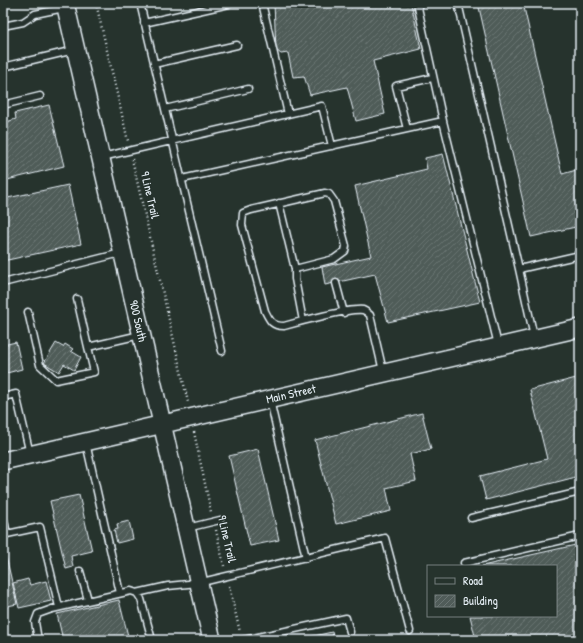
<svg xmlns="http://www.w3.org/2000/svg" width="583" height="643" font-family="'Patrick Hand',sans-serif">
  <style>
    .building { fill: url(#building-hatch); stroke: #e8f1f8 }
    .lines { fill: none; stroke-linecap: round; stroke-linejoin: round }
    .lane-casing { stroke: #e8f1f8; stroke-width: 9 }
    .secondary-casing { stroke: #e8f1f8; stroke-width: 20 }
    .path { stroke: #e8f1f8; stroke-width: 2.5; stroke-dasharray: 1 3; stroke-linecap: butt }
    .lane { stroke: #26332d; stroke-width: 6 }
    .secondary { stroke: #26332d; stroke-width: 17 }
    .labels { text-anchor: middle; stroke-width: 3; stroke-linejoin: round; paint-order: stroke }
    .street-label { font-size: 12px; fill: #e8f1f8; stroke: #26332d }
  </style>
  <defs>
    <pattern id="building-hatch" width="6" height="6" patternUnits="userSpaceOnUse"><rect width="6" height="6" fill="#505c59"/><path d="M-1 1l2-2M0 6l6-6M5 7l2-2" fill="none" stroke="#697472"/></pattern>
  </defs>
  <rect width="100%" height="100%" fill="#26332d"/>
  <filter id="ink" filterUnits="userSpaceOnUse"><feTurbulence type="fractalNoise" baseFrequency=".025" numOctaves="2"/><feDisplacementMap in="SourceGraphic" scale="8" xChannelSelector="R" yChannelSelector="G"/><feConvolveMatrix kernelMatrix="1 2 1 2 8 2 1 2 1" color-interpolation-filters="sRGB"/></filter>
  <g filter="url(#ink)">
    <path class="building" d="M 274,3 L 411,3 L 421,49 L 373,61 L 385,114 L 356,121 L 347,87 L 310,95 L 304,76 L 293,77 L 288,53 L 281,54 L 276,50 Z
      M 478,3 L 523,3 L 562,174 L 580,169 L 580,226 L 531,237 Z
      M 49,105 L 64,166 L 3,181 L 3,123 L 16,119 L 15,113 Z
      M 443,154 L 480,302 L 388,322 L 375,274 L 325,285 L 322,267 L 371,256 L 355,186 L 427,169 L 425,158 Z
      M 68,185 L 81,244 L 3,261 L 3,199 Z
      M 16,342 L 22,369 L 3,374 L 3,345 Z
      M 56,343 L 63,347 L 65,344 L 73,349 L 71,351 L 81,357 L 74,370 L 64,364 L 59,372 L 44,363 Z
      M 580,377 L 580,476 L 486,500 L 480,476 L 547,459 L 530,390 Z
      M 422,413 L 431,449 L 410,454 L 416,481 L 386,488 L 391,511 L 336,524 L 315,440 Z
      M 258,449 L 279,540 L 250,546 L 229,456 Z
      M 79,495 L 92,551 L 71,556 L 73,567 L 66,569 L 50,501 Z
      M 129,521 L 133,539 L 117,543 L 114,530 L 118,529 L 117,524 Z
      M 3,543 L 17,604 L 3,607 Z
      M 580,544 L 580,640 L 476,640 L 470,616 L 556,616 L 556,566 L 482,566 Z
      M 28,579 L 30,585 L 46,581 L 51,601 L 19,608 L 13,583 Z
      M 119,600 L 129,640 L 63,640 L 57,614 Z
      M 332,632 L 334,640 L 296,640 Z"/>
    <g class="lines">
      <defs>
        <path id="lane" d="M 140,3 L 222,351
          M 262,3 L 288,114
          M 458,3 L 519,269
          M 144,23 L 229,4
          M 3,26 L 23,22 L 35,14 L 64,8
          M 154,64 L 237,45
          M 3,67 L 74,50
          M 3,105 L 40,96
          M 165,109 L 248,89
          M 443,121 L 498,345
          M 407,129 L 396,86 L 432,78
          M 102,157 L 322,106 L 332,146
          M 182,179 L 443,121 L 417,3
          M 279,203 L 295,269
          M 3,283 L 121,253
          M 336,283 L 344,313
          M 77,299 L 88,347 L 140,335
          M 28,312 L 40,365 L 56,380 L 94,372 L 88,347
          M 303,321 L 295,279 L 295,269 L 334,259 L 345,251 L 346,246 L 334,201 L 329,194 L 325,193 L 251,210 L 243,213 L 242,225 L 265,311 C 270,321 272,326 284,326 C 298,322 350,308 363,310 C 366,311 368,313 370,315 L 383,371
          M 534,337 L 519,269 L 580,255
          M 3,397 L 16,394 L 30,454
          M 270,400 L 306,558
          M 86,443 L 120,593
          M 3,516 L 7,534 L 40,527 L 59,607
          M 471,518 L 580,492
          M 187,528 L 220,520
          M 464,563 L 580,536
          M 80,571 L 88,600
          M 137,593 L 168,586 L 198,583 L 385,538 L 410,631
          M 38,640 L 35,622 L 38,614 L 52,609 L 131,591 L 137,593 L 141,599 L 152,640
          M 244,640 L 346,618 L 350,632"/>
        <path id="secondary" d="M 65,3 L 212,640
          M 3,461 L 580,328"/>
      </defs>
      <use href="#lane" class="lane-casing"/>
      <use href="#secondary" class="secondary-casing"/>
      <path class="path" d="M 96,3 L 128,141
        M 132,159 L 188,402
        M 194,432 L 211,512
        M 216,530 L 224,566
        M 229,586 L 240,632"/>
      <use href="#lane" class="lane"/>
      <use href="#secondary" class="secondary"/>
    </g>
  </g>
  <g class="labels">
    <g class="street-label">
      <text transform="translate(150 195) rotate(77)" y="4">9 Line Trail</text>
      <text transform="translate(138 321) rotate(77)" y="4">900 South</text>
      <text transform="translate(291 394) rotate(-13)" y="4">Main Street</text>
      <text transform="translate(227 539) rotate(77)" y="4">9 Line Trail</text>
    </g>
  </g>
  <rect width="583" height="643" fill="none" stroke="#26332d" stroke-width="16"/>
  <rect x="8" y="8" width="567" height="627" fill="none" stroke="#e8f1f8" stroke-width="1.5" filter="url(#ink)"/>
  <rect x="427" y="565" width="130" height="52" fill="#26332d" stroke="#747f7e"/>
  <rect x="435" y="578" width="20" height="6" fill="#26332d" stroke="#747f7e"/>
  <text x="463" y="585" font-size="12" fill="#e8f1f8">Road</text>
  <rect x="435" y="595" width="20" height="12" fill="url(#building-hatch)" stroke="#747f7e"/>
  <text x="463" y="605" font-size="12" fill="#e8f1f8">Building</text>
</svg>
